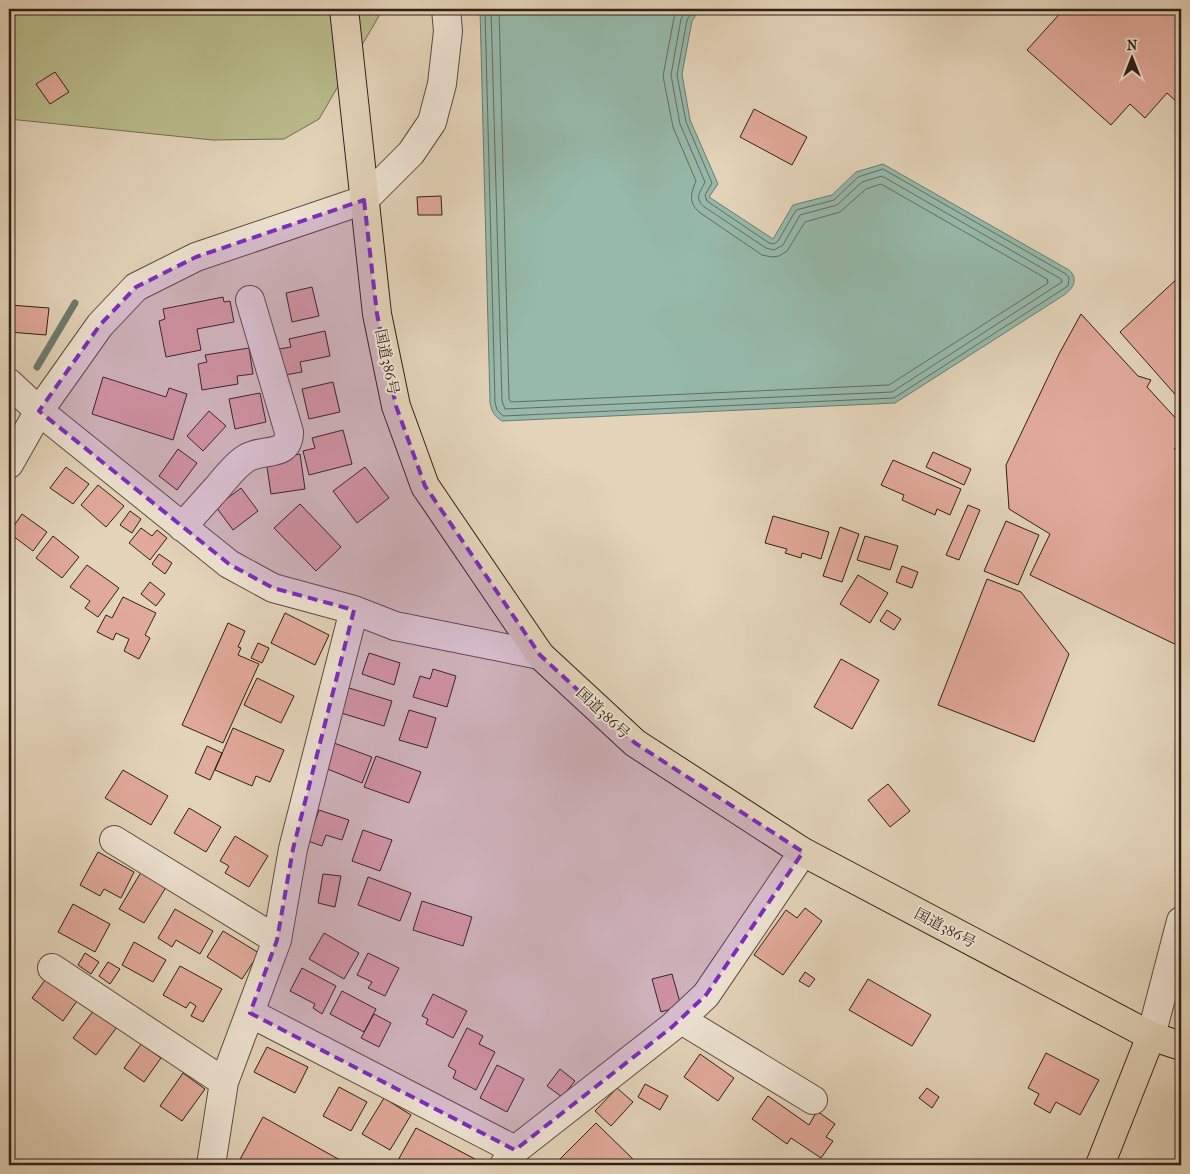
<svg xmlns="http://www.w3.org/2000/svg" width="1190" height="1174" font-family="'IM FELL French Canon','Noto Serif JP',serif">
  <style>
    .green { fill: #b9bb8b; stroke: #746d50 }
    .water { fill: #96b9aa; stroke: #6d7b6f }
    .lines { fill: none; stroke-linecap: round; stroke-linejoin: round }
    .shore { stroke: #636c60; stroke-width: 1 }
    .stream { stroke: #6d7b6f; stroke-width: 7 }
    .building { fill: #e1a99a; stroke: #301f16 }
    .minor-casing { stroke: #5d4c3f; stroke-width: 30 }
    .highway-casing { stroke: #301f16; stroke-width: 30 }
    .minor { stroke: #ede2d2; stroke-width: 28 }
    .highway { stroke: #e3d3b9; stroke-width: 28 }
    .marked { fill: #7b2cbf; fill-opacity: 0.2; stroke: #7b2cbf; stroke-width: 4; stroke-dasharray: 10 6; stroke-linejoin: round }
    .labels { text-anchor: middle; stroke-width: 4; stroke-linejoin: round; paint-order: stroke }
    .street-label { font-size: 15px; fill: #301f16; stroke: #ede2d2 }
  </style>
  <rect width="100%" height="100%" fill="#e3d3b9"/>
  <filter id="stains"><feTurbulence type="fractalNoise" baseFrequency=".004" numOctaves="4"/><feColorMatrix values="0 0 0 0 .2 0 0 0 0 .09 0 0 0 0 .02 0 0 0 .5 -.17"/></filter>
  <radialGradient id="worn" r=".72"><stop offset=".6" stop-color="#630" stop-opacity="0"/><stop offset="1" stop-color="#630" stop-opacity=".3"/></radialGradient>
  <path class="green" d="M 9,9 L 383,9 L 319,119 L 284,139 L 213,140 L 9,119 Z"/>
  <path class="water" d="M 480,9 L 700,9 L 692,21 L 682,74 L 690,120 L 718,184 L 709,197 L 773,239 L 793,205 L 832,195 L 856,172 L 883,164 L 1069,270 C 1079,279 1073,289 1064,295 L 895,403 L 502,421 C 494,416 492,412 490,403 Z"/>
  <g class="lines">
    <path class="shore" d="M 485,9 L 495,402 L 497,410 L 503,416 L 894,398 L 1068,286 L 1069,278 L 1066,274 L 883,169 L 858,177 L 834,200 L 796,210 L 778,241 L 774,244 L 769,243 L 707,201 L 705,195 L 712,183 L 686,122 L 677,75 L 687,20 L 694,9
      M 491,9 L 502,401 L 505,409 L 892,392 L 1062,282 L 1061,279 L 882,176 L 862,182 L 837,205 L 800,215 L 783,245 L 774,250 L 766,248 L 703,206 C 694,197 701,191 705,182 L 680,124 L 671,75 L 681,19 L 687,9
      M 499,9 L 509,399 L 511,402 L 889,385 L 1048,283 L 1047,279 L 881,184 L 866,189 L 840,212 L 805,222 L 787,251 L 779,256 L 772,257 L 762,255 L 699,212 C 688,202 691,193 696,181 L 673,127 L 663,76 L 674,18 L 678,9"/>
    <path class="stream" d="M 37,367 L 75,303"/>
  </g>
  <path class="building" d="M 1064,9 L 1176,9 L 1181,13 L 1181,101 L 1179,104 L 1167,93 L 1145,118 L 1130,104 L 1111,125 L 1027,50 Z
    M 55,72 L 69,92 L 50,104 L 36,84 Z
    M 754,109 L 807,137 L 792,165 L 740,137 Z
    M 441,196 L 442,215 L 418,215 L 417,197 Z
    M 1181,275 L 1181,401 L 1120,332 Z
    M 312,287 L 319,316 L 292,322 L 286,293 Z
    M 223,297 L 224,302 L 230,301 L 234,322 L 197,329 L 201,350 L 166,357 L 159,321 L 165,319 L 163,309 Z
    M 10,305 L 49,308 L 46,335 L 9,332 Z
    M 1081,314 L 1138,376 L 1151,380 L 1147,387 L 1181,424 L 1181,442 L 1174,449 L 1181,452 L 1181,647 L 1030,575 L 1050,534 L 1009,509 L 1006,465 L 1059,354 Z
    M 325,331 L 330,356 L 300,362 L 302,372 L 285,375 L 279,349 L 291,347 L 289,339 Z
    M 249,348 L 253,374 L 237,376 L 238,384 L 202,390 L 198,364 L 207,362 L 205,355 Z
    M 103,377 L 166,397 L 169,388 L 187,394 L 173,440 L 92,414 Z
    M 333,382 L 340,412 L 309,419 L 302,389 Z
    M 260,393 L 266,422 L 235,429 L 229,399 Z
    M 209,411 L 226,426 L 203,451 L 187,436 Z
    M 343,430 L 352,464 L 309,475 L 303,451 L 315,448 L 312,438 Z
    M 178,449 L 197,463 L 177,490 L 159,476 Z
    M 933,452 L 971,469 L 964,485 L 926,467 Z
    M 300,454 L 305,489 L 271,494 L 266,460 Z
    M 893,460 L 961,489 L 950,515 L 937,509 L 935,515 L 902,500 L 904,495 L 881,485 Z
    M 66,467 L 89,484 L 73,504 L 50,488 Z
    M 365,467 L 389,498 L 357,523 L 333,491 Z
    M 98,485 L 124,506 L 106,527 L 81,505 Z
    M 241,488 L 258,511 L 233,530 L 216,507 Z
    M 300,504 L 341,547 L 316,571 L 274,528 Z
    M 968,505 L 980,510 L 959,560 L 946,555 Z
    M 130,511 L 141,519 L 132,533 L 120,525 Z
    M 22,514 L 47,532 L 33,551 L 9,533 Z
    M 773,516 L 829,532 L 821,559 L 802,553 L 801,558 L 785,553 L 787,549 L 765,543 Z
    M 1006,521 L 1039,535 L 1018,585 L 984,571 Z
    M 840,527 L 859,534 L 842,582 L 823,576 Z
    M 141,528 L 152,536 L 157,530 L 167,538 L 150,560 L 129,543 Z
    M 53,536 L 79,557 L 62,578 L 36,558 Z
    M 865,536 L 898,546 L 890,570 L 857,560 Z
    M 159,554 L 172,563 L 165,574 L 152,564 Z
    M 87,565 L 119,588 L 98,617 L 85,608 L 90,601 L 70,587 Z
    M 902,566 L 918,572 L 912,588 L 896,582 Z
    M 858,575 L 888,593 L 870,623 L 840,604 Z
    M 987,579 L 1021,592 L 1069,654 L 1034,742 L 938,705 Z
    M 150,582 L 165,594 L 156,606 L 141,594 Z
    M 123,597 L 156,613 L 145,635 L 150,638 L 139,659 L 124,651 L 129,639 L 116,633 L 113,640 L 97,632 L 106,615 L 112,618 Z
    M 887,610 L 901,619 L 894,630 L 880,621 Z
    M 285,613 L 329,635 L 315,665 L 271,643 Z
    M 228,623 L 245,631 L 238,647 L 241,648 L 238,655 L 259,664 L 223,743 L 182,725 Z
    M 258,643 L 269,648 L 262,663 L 251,658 Z
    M 369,653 L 400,663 L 394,685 L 362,674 Z
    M 841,659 L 879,680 L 852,729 L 814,707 Z
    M 433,669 L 456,676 L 447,707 L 413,697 L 420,676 L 430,679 Z
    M 257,678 L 294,696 L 281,723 L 244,705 Z
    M 349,688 L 392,701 L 384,726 L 341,713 Z
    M 409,710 L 436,718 L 427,748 L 399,740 Z
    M 233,728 L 284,750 L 270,782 L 256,776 L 252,786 L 215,770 Z
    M 334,743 L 372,757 L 362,783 L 325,768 Z
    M 207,746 L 222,753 L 210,780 L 195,773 Z
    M 376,756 L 421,772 L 409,803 L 364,787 Z
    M 123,770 L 168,796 L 151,825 L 105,798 Z
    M 888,784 L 910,811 L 890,827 L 868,800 Z
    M 189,808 L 221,827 L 206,852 L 174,833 Z
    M 319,810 L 349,820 L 342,840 L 326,835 L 322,846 L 308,841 Z
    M 363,830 L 392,840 L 380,871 L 352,861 Z
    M 235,836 L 268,856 L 249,887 L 225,873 L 229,866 L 220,861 Z
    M 98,852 L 134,872 L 121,898 L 104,889 L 100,896 L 80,885 Z
    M 143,869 L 168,884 L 144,923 L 119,909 Z
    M 323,874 L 341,876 L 335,907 L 318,903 Z
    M 368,877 L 411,893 L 400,921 L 358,905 Z
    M 422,901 L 472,917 L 463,946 L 413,930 Z
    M 73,904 L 110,924 L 95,952 L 58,932 Z
    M 805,908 L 822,921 L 783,975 L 754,955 L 786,910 L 797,918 Z
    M 175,909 L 213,931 L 200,954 L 176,940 L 172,947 L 158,938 Z
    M 223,931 L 259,953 L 242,979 L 207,957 Z
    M 324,933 L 359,953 L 344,979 L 309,959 Z
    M 134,942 L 166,960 L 153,982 L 122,965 Z
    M 85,953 L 99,962 L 91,974 L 78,965 Z
    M 368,953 L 399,968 L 385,996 L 368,988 L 372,982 L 357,975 Z
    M 108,962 L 120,969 L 110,984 L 99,976 Z
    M 180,966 L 222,989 L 203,1022 L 191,1016 L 196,1006 L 190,1002 L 186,1008 L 163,995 Z
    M 302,968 L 336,986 L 322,1014 L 313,1008 L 315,1004 L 290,991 Z
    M 805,972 L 815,979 L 809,987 L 799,981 Z
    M 672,974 L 681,1006 L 661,1012 L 652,979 Z
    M 48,976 L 79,998 L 63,1021 L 32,998 Z
    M 868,979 L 931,1015 L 912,1046 L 849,1010 Z
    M 342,991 L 376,1009 L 364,1032 L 330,1014 Z
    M 433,994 L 467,1011 L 453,1038 L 426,1024 L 428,1019 L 422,1016 Z
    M 94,1010 L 117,1027 L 96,1055 L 73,1038 Z
    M 374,1014 L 391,1023 L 379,1047 L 361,1038 Z
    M 467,1028 L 483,1036 L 479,1044 L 495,1052 L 476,1090 L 453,1078 L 456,1071 L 448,1066 Z
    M 141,1044 L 161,1058 L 144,1082 L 124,1068 Z
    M 267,1047 L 308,1067 L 295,1093 L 254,1072 Z
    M 1046,1053 L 1099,1080 L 1080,1115 L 1056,1102 L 1050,1113 L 1034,1104 L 1039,1094 L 1028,1088 Z
    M 700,1054 L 734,1078 L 718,1101 L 684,1077 Z
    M 497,1065 L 524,1079 L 507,1112 L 480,1098 Z
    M 560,1069 L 575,1081 L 562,1097 L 547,1086 Z
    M 183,1073 L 205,1089 L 182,1121 L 160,1106 Z
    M 645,1084 L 668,1096 L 660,1110 L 638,1097 Z
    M 339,1087 L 367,1102 L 351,1131 L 323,1116 Z
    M 617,1088 L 633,1102 L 611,1126 L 595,1111 Z
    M 927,1088 L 939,1097 L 932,1108 L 919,1098 Z
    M 768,1096 L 809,1125 L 817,1111 L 835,1124 L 826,1137 L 833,1141 L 821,1158 L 791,1138 L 787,1144 L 752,1119 Z
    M 384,1098 L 411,1115 L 390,1150 L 362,1134 Z
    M 263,1117 L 349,1165 L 237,1165 Z
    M 596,1123 L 639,1165 L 560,1165 L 557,1162 Z
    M 416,1128 L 475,1159 L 471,1165 L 405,1165 L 397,1162 Z"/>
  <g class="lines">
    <defs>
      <path id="minor" d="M 9,383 L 39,411 L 229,564 L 273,588 L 354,610 L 395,626 L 540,655
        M 9,464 L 39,411 L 100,325 L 136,287 L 196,257 L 364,200 L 411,153 L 432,122 L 442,84 L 448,31 L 446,9
        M 182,527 C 194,514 206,500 218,487 C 226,477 235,466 245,459 C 262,447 289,459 289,432 L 250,300
        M 114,840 L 277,940
        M 52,968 L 224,1082
        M 250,1013 L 515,1150
        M 680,1019 L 813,1100
        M 1151,1036 L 1181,921
        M 211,1165 L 224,1082 L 277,940 L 293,849 L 354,610
        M 504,1165 L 515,1150 L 672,1027 L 706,995 L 803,852"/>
      <path id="highway" d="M 344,9 L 377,314 L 396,406 L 425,486 L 540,655 L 635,743 L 803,852 L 1151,1036 L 1181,1046
        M 1100,1165 L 1151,1036"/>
    </defs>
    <use href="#minor" class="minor-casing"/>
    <use href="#highway" class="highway-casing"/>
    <use href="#minor" class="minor"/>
    <use href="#highway" class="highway"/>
  </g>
  <path class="marked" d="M 364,200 L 377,314 L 396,406 L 425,486 L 540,655 L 635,743 L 803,852 L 706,995 L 672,1027 L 515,1150 L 250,1013 L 277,940 L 293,849 L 354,610 L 273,588 L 229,564 L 39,411 L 100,325 L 136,287 L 196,257 Z"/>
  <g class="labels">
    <g class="street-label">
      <text transform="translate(387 362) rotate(78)" y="5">国道386号</text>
      <text transform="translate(603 713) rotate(43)" y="5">国道386号</text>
      <text transform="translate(945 928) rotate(28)" y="5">国道386号</text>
    </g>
  </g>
  <rect width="1190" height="1174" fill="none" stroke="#e3d3b9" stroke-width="30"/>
  <rect x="10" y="10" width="1170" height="1154" fill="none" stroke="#301f16" stroke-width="2.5"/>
  <rect x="15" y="15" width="1160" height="1144" fill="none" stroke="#301f16"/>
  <g transform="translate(1132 58)" stroke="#ede2d2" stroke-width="4" paint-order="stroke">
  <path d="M0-4L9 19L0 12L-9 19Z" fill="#301f16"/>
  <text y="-8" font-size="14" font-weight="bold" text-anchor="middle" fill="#301f16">N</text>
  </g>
  <rect width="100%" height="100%" filter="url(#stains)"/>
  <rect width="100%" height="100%" fill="url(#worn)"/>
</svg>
